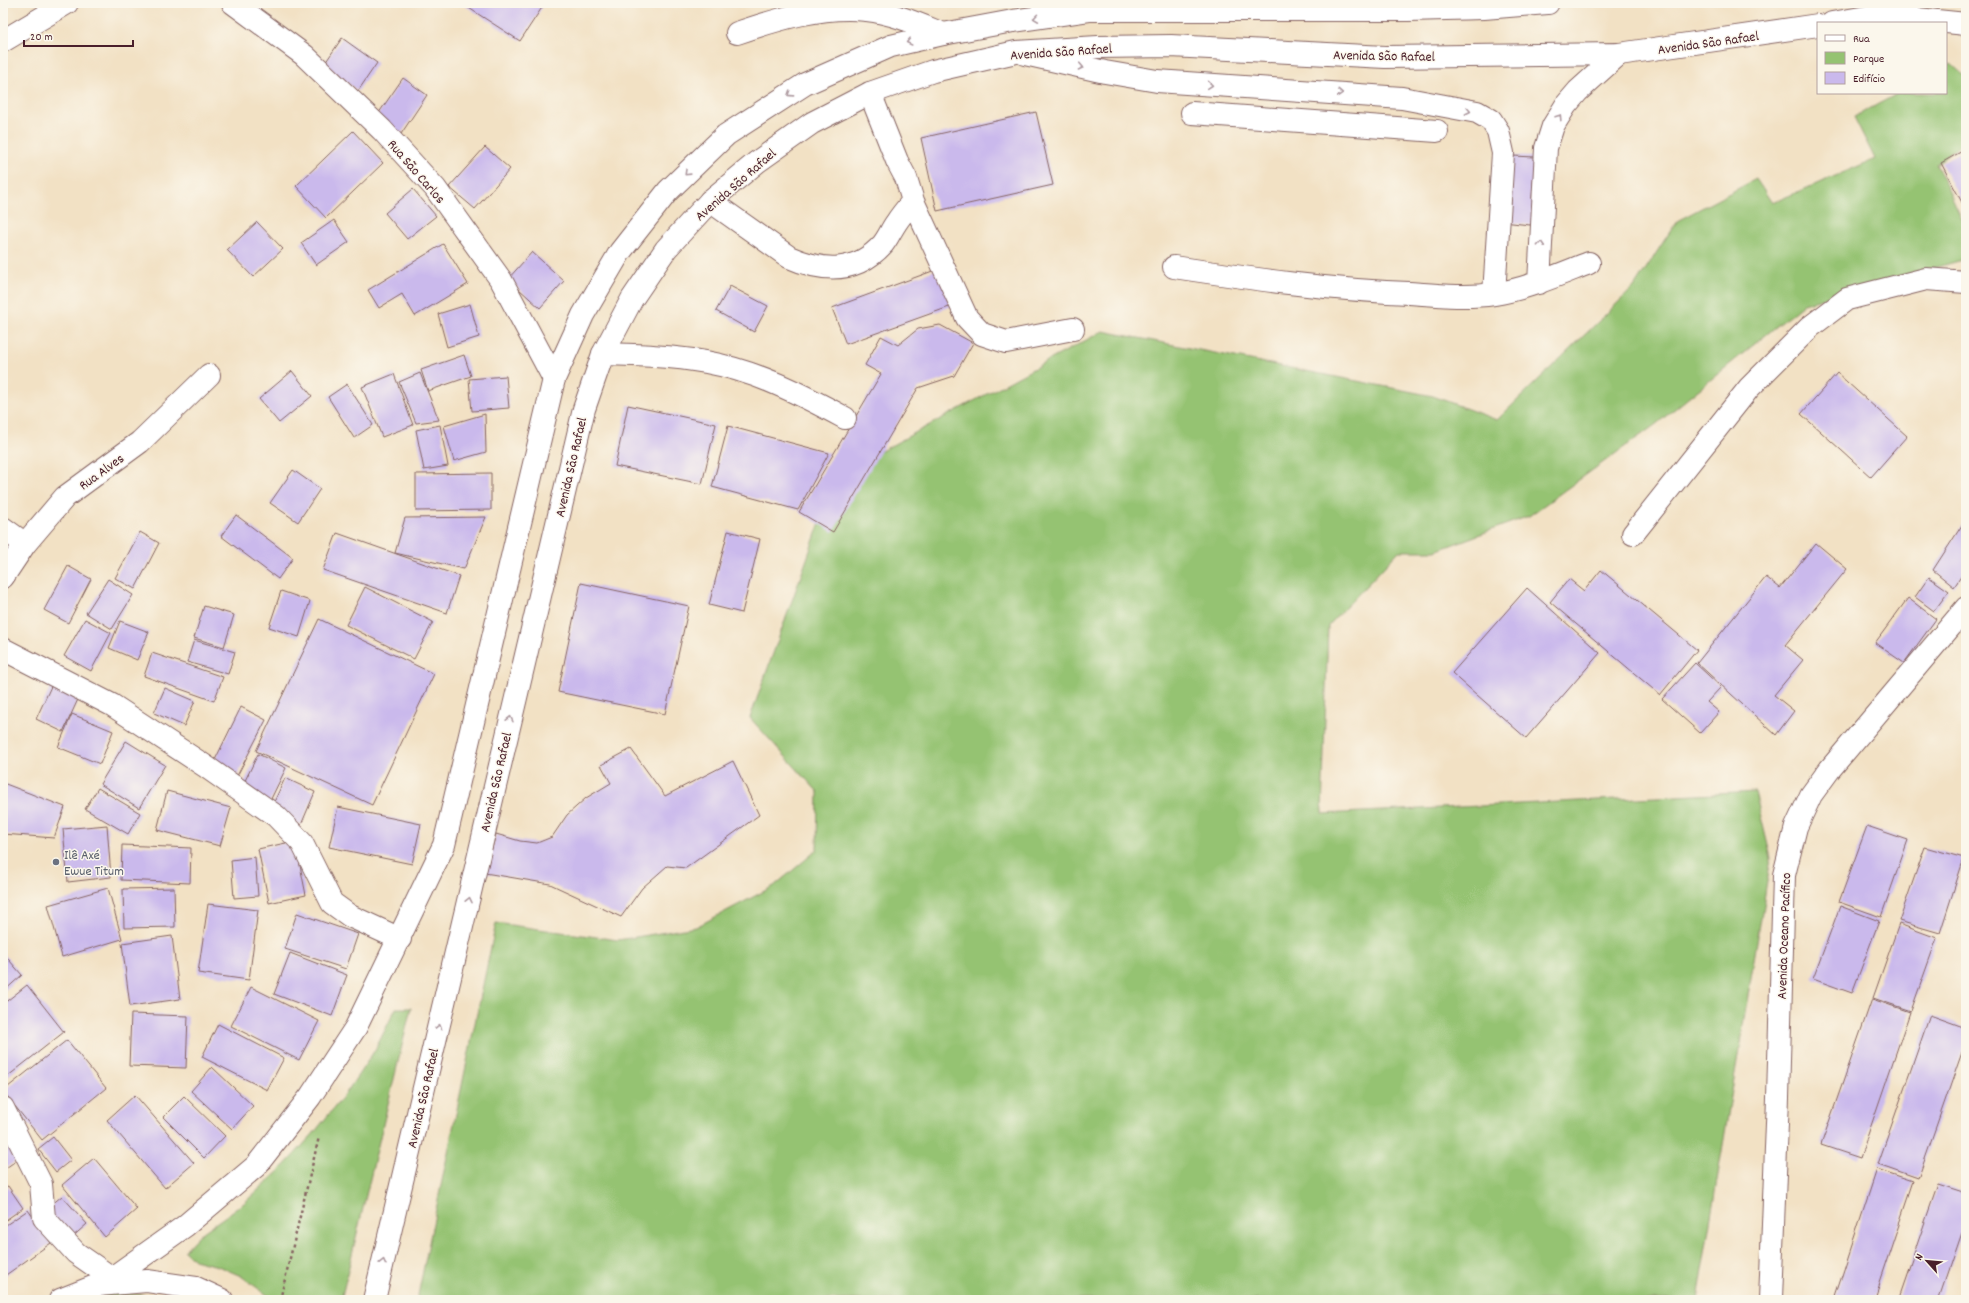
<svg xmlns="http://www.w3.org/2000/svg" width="1969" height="1303" font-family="Dekko,sans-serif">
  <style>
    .green { fill: #95c372; stroke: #70714e }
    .building { fill: #cab9ec }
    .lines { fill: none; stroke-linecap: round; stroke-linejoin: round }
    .minor-casing { stroke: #856361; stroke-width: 24 }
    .major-casing { stroke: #856361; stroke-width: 24 }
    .path { stroke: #856361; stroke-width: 2.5; stroke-dasharray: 3 3; stroke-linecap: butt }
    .minor { stroke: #fff; stroke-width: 22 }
    .major { stroke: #fff; stroke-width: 22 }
    .oneway { stroke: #ae9aa0 }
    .worship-dot { fill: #6b7280; stroke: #fbf7ec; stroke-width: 1.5 }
    .labels { text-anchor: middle; stroke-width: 3; stroke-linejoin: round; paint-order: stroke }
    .street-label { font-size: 14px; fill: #4a1f2b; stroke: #fbf7ec }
    .worship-label { font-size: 14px; fill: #5b616d; stroke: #fbf7ec; text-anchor: start }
  </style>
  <rect width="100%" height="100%" fill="#fbf7ec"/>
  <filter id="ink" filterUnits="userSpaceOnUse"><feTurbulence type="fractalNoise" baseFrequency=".025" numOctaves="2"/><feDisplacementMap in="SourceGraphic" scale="8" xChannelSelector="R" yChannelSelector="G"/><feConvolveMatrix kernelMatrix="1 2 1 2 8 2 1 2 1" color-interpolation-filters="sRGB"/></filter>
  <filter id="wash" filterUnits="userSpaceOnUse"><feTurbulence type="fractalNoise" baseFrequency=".012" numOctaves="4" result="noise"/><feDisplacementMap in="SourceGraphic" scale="16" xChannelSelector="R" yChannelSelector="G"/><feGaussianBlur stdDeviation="0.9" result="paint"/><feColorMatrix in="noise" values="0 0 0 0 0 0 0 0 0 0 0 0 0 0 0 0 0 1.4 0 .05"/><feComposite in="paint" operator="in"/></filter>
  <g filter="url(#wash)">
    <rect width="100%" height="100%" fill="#f2e1c4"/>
    <path class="green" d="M 1951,64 L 1966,77 L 1966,140 L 1936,164 L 1966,228 L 1966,259 L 1804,304 L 1655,425 L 1529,516 L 1435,551 L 1399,551 L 1328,626 L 1322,814 L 1755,792 L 1771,858 L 1697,1300 L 417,1300 L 496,923 L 618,940 L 696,927 L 774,886 L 817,850 L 818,792 L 750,718 L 837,475 L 1103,331 L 1433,396 L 1497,420 L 1634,287 L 1677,221 L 1756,179 L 1772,203 L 1875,159 L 1854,117 L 1899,93 L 1946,93 L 1946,67 Z
      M 396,1008 L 411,1008 L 341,1300 L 274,1300 L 241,1276 L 218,1266 L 194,1260 L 184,1251 L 199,1235 L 244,1203 L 280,1170 L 313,1134 L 346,1093 L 375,1050 Z
      M 109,1293 L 143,1295 L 165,1300 L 93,1300 Z"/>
    <g id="blocks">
      <path class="building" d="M 461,3 L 545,3 L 520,41 Z
        M 342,38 L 377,63 L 358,91 L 323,66 Z
        M 403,78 L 427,95 L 401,134 L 376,117 Z
        M 1036,112 L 1053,185 L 937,211 L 921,138 Z
        M 353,131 L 383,163 L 326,218 L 296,186 Z
        M 485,147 L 510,169 L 475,209 L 449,187 Z
        M 1966,149 L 1966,210 L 1941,163 Z
        M 1513,156 L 1535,157 L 1532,198 L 1540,199 L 1539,226 L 1503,222 Z
        M 413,189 L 436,216 L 407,239 L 385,213 Z
        M 334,220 L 349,242 L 316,265 L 301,243 Z
        M 257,222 L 283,249 L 253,277 L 227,250 Z
        M 443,244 L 468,284 L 415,316 L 402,294 L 379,308 L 368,290 Z
        M 532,252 L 564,281 L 540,308 L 508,279 Z
        M 938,269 L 952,306 L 846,344 L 832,308 Z
        M 730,286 L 768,306 L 754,332 L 716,311 Z
        M 470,304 L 479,337 L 447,347 L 438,314 Z
        M 940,325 L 973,343 L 954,376 L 918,388 L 833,532 L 799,512 L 881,374 L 865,365 L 881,336 L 898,345 L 918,329 Z
        M 464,355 L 471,376 L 428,391 L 421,370 Z
        M 292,371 L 312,396 L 279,423 L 259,399 Z
        M 420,373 L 439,420 L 416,423 L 399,382 Z
        M 1837,373 L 1907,436 L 1871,477 L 1801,414 Z
        M 394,374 L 413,425 L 382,437 L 362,387 Z
        M 506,376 L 509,408 L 472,411 L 469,379 Z
        M 347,384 L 373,425 L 354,438 L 328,397 Z
        M 628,405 L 716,424 L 702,484 L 615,466 Z
        M 485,414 L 486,452 L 454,461 L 444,426 Z
        M 440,425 L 448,466 L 424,470 L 416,430 Z
        M 728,426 L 829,453 L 798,510 L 712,487 Z
        M 293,470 L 320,489 L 298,522 L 270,503 Z
        M 491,473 L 491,510 L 416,511 L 416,474 Z
        M 236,515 L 293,558 L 278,579 L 221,536 Z
        M 486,517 L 464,569 L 395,553 L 405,518 Z
        M 1966,519 L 1966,569 L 1954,587 L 1933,570 Z
        M 728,531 L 760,539 L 742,613 L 709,605 Z
        M 140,532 L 159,543 L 135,589 L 115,578 Z
        M 337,533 L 459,576 L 447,613 L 323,570 Z
        M 1816,543 L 1847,569 L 1785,645 L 1803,660 L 1774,695 L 1794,711 L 1776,735 L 1697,663 L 1766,577 L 1780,588 Z
        M 68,566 L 91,579 L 68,623 L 44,610 Z
        M 1601,570 L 1697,650 L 1660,695 L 1550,602 L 1569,579 L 1584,591 Z
        M 1929,577 L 1949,591 L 1934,611 L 1915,597 Z
        M 108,579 L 133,595 L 112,629 L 86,613 Z
        M 581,583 L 689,606 L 665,714 L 558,692 Z
        M 365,587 L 433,622 L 414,659 L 346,625 Z
        M 1527,588 L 1600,653 L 1526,738 L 1452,673 Z
        M 281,591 L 310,601 L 299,637 L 269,627 Z
        M 1908,598 L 1936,619 L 1904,663 L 1875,643 Z
        M 204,606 L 234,615 L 224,647 L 194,638 Z
        M 85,619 L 111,633 L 91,671 L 64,656 Z
        M 319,619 L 434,674 L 372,805 L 256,751 Z
        M 120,621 L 149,632 L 137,660 L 109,648 Z
        M 194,640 L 235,652 L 228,674 L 187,662 Z
        M 152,653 L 223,677 L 214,701 L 144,676 Z
        M 1695,663 L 1721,687 L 1707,702 L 1719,712 L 1700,733 L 1662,699 Z
        M 53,682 L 80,695 L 63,732 L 36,719 Z
        M 165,688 L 195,701 L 184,726 L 154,713 Z
        M 241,707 L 266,720 L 237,776 L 213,764 Z
        M 72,714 L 113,731 L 100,764 L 58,747 Z
        M 126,741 L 165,765 L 139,808 L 100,784 Z
        M 631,749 L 665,796 L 733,761 L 759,815 L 686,868 L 667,866 L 642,888 L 621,917 L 550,884 L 485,873 L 496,834 L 520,841 L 537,843 L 552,837 L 567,815 L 586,798 L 611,783 L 601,765 Z
        M 258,754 L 286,768 L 269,803 L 241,789 Z
        M 285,778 L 315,792 L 301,825 L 270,811 Z
        M 3,783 L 65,807 L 54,838 L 3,834 Z
        M 98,788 L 140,813 L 128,834 L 85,809 Z
        M 167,791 L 231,808 L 220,846 L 157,830 Z
        M 338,807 L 421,824 L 412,864 L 329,847 Z
        M 107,825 L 111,877 L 68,882 L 63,829 Z
        M 1867,826 L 1908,840 L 1881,917 L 1839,902 Z
        M 295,841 L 306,895 L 269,903 L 258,849 Z
        M 122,845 L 191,848 L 190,883 L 121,880 Z
        M 1925,847 L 1964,858 L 1940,933 L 1899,921 Z
        M 255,857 L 258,896 L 234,898 L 231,860 Z
        M 108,888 L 122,939 L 62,957 L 48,905 Z
        M 174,888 L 175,927 L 124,928 L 123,889 Z
        M 208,904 L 258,910 L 249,980 L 198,973 Z
        M 1840,906 L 1879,921 L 1852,993 L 1813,979 Z
        M 297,913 L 358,934 L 346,969 L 285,949 Z
        M 1899,924 L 1937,938 L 1911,1011 L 1873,998 Z
        M 172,936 L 180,999 L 130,1006 L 122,943 Z
        M 3,953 L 22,975 L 3,992 Z
        M 290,953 L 347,975 L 332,1016 L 274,994 Z
        M 27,985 L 64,1032 L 3,1080 L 3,1004 Z
        M 251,987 L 319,1021 L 299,1060 L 231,1026 Z
        M 1872,999 L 1910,1012 L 1860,1158 L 1821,1145 Z
        M 131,1014 L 188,1016 L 186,1068 L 129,1066 Z
        M 1930,1015 L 1966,1028 L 1966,1041 L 1918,1178 L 1878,1164 Z
        M 218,1024 L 284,1058 L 267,1090 L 202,1057 Z
        M 67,1040 L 106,1088 L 42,1140 L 3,1091 Z
        M 212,1067 L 253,1106 L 232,1129 L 191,1091 Z
        M 135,1095 L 194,1163 L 165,1188 L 107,1120 Z
        M 184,1096 L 225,1136 L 204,1158 L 163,1117 Z
        M 3,1134 L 20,1158 L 3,1170 Z
        M 53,1137 L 71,1160 L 56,1172 L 38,1149 Z
        M 94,1158 L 137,1209 L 105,1237 L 62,1185 Z
        M 1877,1169 L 1913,1181 L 1873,1300 L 1834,1300 Z
        M 1938,1184 L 1966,1193 L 1966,1221 L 1939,1300 L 1898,1300 Z
        M 8,1186 L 23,1208 L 3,1222 L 3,1189 Z
        M 62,1196 L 87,1224 L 70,1239 L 45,1210 Z
        M 28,1210 L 51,1243 L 3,1277 L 3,1227 Z"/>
    </g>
  </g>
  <g filter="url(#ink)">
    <use href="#blocks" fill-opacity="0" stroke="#856361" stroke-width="1"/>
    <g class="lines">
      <defs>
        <path id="minor" d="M 233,3 L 304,55 L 382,130 L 435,188 L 501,280 L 554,379
          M 1878,15 L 1966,24
          M 737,33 C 778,19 823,5 867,10 C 893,13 918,24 943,34
          M 3,41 L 67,3
          M 1025,54 L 1105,72 L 1157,81 L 1402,98 L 1477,112 L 1491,120 L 1498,131 L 1503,153 L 1494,294
          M 1192,113 L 1437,131
          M 710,201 L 789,257 C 823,272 856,274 883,244 C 888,238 891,230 896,223 C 901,215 907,208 913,201 L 906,178 L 897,161 L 870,93
          M 913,201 L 967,318 L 982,334 L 1006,342 L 1073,329
          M 1174,267 C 1253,279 1330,290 1409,293 C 1437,295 1466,298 1494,294 C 1527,289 1558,275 1589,263
          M 1539,283 L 1546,148 L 1553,126 L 1566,105 L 1578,91 L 1619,54
          M 603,354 C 638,355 672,356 706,362 C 756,371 801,394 845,418
          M 3,528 L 25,544
          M 1633,534 L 1749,388 L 1810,327 L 1847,299 L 1926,279 L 1966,282
          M 3,577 L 25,544 L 65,497 L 140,442 L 209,375
          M 3,649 L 112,705 L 205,766 L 276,816 L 302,843 L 332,903 L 350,916 L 400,939
          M 3,1108 L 41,1184 L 44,1218 L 76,1253 L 112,1278
          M 1770,1300 L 1778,1098 L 1784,875 L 1796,827 L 1811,795 L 1830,769 L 1966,608"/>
        <path id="major" d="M 1832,23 L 1878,15 L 1907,3
          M 98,1285 L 112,1278 L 185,1226 L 256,1166 L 310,1097 L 356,1027 L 444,845 L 554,379 L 583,315 L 620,252 L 668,191 L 726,135 L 805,84 L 891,46 L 943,34 L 1013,21 L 1089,10 L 1408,10 L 1484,8 L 1548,3
          M 60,1300 L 98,1285 L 147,1281 L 196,1288 L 222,1300
          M 374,1300 C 445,1003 513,706 584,409 L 603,354 L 632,299 L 666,249 L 710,201 L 757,162 L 812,123 L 870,93 L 933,71 L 1016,52 L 1098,47 L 1171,46 L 1385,57 L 1619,54 L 1818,25"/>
      </defs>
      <use href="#minor" class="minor-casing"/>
      <use href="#major" class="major-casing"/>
      <path class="path" d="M 280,1300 L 319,1137"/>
      <use href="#minor" class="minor"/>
      <use href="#major" class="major"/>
    </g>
    <defs><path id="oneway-chevron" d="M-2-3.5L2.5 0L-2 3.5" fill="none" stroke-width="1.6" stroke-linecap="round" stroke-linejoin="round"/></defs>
    <g class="oneway">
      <use href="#oneway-chevron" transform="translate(1036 18) rotate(172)"/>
      <use href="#oneway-chevron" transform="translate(909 42) rotate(166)"/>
      <use href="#oneway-chevron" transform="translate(1081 67) rotate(12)"/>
      <use href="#oneway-chevron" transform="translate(1210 85) rotate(5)"/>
      <use href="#oneway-chevron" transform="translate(1340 93) rotate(4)"/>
      <use href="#oneway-chevron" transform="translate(790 94) rotate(147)"/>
      <use href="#oneway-chevron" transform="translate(1468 111) rotate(11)"/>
      <use href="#oneway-chevron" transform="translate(1559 117) rotate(-57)"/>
      <use href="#oneway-chevron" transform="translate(687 173) rotate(136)"/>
      <use href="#oneway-chevron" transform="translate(1541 244) rotate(-87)"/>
      <use href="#oneway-chevron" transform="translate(510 719) rotate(-77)"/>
      <use href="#oneway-chevron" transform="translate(469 900) rotate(-78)"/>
      <use href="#oneway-chevron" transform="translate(439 1027) rotate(-77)"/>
      <use href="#oneway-chevron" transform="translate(383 1262) rotate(-77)"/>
    </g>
  </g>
  <circle class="worship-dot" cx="56" cy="862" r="4"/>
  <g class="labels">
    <g class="street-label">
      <text transform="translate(1708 42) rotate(-8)" y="5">Avenida São Rafael</text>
      <text transform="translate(1061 51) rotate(-4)" y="5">Avenida São Rafael</text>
      <text transform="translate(1384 55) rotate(1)" y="5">Avenida São Rafael</text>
      <text transform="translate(417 171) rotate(49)" y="5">Rua São Carlos</text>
      <text transform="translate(735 184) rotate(-41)" y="5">Avenida São Rafael</text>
      <text transform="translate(570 467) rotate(-77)" y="5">Avenida São Rafael</text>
      <text transform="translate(101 471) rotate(-36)" y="5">Rua Alves</text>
      <text transform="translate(495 782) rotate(-77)" y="5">Avenida São Rafael</text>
      <text transform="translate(1783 936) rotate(-88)" y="5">Avenida Oceano Pacífico</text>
      <text transform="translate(422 1098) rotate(-77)" y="5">Avenida São Rafael</text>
    </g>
    <g class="worship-label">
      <text x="64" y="859">Ilê Axé<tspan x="64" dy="16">Ewue Titum</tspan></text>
    </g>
  </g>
  <rect width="1969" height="1303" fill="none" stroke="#fbf7ec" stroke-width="16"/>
  <rect x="1817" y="22" width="130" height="72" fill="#fbf7ec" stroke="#b4a19f"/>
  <rect x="1825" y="35" width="20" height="6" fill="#ffffff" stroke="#b4a19f"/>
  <text x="1853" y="42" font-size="12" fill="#4a1f2b">Rua</text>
  <rect x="1825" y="52" width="20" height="12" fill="#95c372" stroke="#b4a19f"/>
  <text x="1853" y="62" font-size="12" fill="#4a1f2b">Parque</text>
  <rect x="1825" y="72" width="20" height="12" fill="#cab9ec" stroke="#b4a19f"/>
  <text x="1853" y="82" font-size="12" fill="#4a1f2b">Edifício</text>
  <g transform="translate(1927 1261) rotate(297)" stroke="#fbf7ec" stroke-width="3" paint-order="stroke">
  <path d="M0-3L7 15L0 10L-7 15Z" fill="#4a1f2b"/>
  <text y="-6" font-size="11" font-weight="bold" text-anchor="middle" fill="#4a1f2b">N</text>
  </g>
  <path d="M24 40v6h109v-6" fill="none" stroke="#4a1f2b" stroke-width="2"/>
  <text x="30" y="40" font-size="12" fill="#4a1f2b" stroke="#fbf7ec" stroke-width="3" paint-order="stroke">20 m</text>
</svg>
